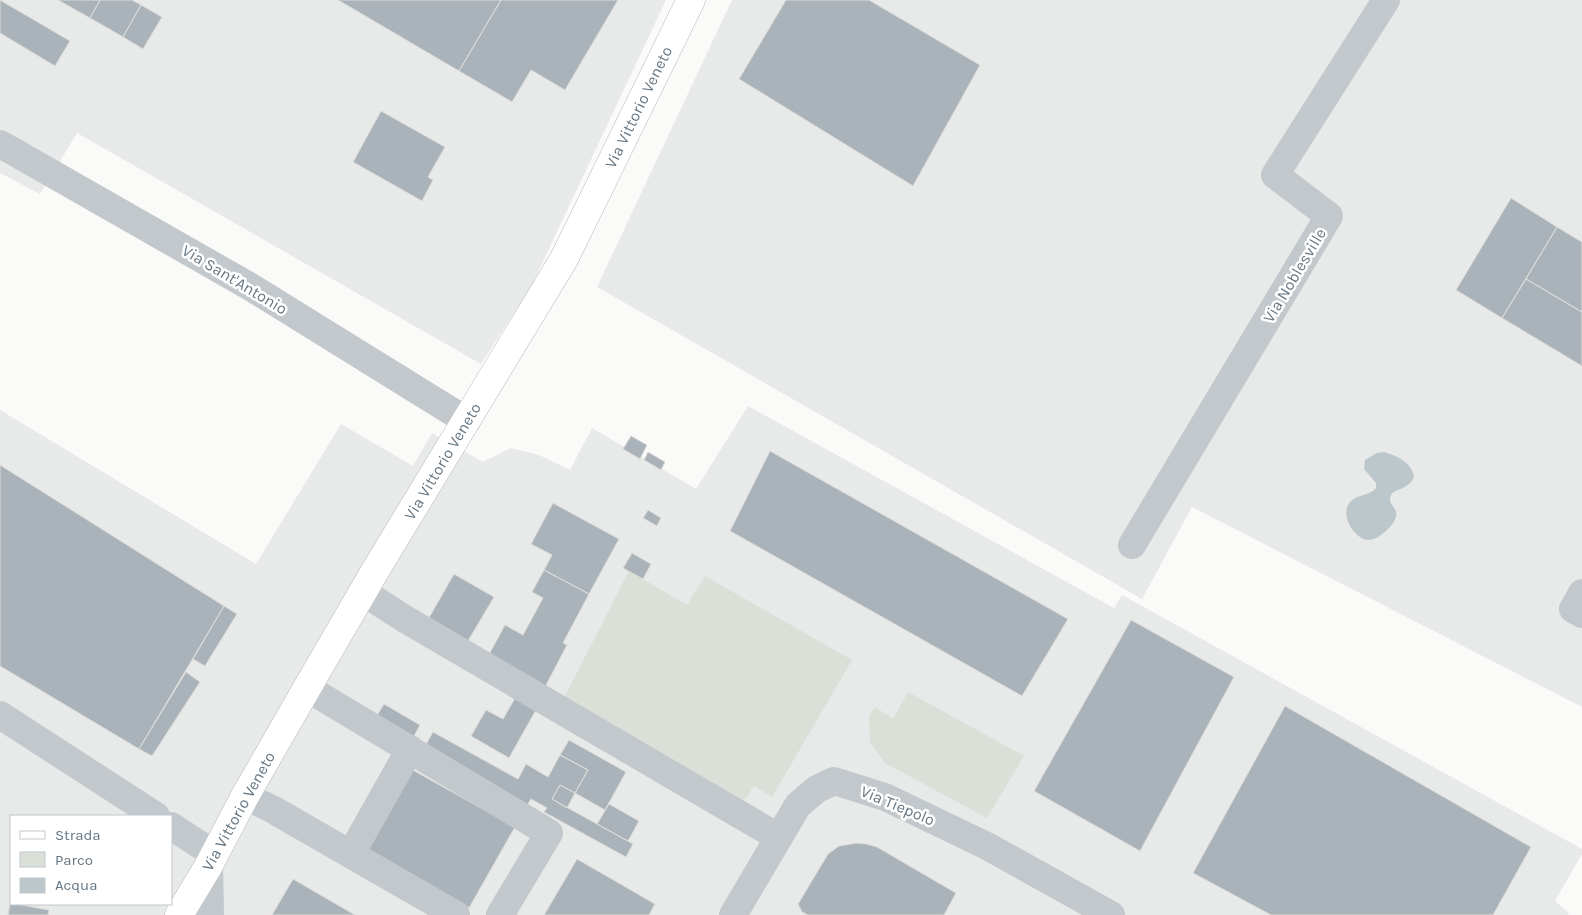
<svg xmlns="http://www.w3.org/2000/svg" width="1582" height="915" font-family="Karla,sans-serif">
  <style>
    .built { fill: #e8e9e9; fill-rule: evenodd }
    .green { fill: #dadfd7 }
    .water { fill: #bbc7cb }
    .building { fill: #aab3b9; stroke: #dcdcda }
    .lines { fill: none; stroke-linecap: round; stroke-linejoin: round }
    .major-casing { stroke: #b5babe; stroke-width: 29 }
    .minor { stroke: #c3c8cc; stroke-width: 28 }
    .major { stroke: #fff; stroke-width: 28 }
    .labels { text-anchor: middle; stroke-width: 5; stroke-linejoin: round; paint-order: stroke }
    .street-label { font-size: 16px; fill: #657683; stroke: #fff }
  </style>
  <rect width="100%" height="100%" fill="#fafaf8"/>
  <path class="built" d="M 0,0 L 666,0 L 532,285 L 481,364 L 77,133 L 40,194 L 0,173 Z
    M 732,0 L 1582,0 L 1582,707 L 1192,507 L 1142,599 L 597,287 Z
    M 748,406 L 1114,608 L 1122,595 L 1582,849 L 1582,854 L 1555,901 L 1569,913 L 1568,915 L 0,915 L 0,410 L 256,564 L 341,424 L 413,466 L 432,433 L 483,462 L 511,448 L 539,455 L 570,470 L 592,428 L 696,489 ZM 11,816 L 171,816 L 171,904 L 11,904 Z"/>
  <path class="green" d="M 629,571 L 687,605 L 705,576 L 852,660 L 772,797 L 754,786 L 744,801 L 563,700 Z
    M 908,692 L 1024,756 L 987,818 L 885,763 L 870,742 L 869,716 L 875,707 L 893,719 Z"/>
  <path class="water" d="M 1384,452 C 1397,456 1412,462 1414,477 C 1407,491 1395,488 1391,495 C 1388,502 1392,504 1395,509 C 1400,518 1389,529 1382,534 C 1379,537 1373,540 1368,540 C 1355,539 1341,517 1348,505 C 1355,493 1369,497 1376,488 L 1376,483 L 1364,469 L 1365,460 L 1377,453 Z"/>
  <path class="building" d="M 0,0 L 70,41 L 55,66 L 0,33 Z
    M 58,0 L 100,0 L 90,18 Z
    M 100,0 L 132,0 L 141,5 L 123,37 L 90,18 Z
    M 338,0 L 501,0 L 459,71 Z
    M 501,0 L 618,0 L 565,90 L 531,70 L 512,102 L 459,71 Z
    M 786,0 L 869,0 L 980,65 L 913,186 L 739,79 Z
    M 141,5 L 162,17 L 143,49 L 123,37 Z
    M 381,111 L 445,147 L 428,177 L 433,180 L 422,201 L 353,162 Z
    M 1511,198 L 1557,227 L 1502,318 L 1456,290 Z
    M 1557,227 L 1582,242 L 1582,312 L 1526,279 Z
    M 1526,279 L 1582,312 L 1582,366 L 1502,318 Z
    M 631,436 L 647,445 L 640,459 L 623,449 Z
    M 770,451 L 1068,619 L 1022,696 L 730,531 Z
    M 648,452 L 665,462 L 661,470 L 644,460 Z
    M 0,465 L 224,606 L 139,749 L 0,666 Z
    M 553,503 L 619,539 L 589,594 L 544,570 L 552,555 L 531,544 Z
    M 648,510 L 661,518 L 657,526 L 643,518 Z
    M 632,553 L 651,564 L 643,579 L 623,568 Z
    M 544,570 L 589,594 L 563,643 L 567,645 L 543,691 L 486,660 L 505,625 L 523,635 L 543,598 L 532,592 Z
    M 454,574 L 494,597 L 465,646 L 426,623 Z
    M 224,606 L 237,614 L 205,666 L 193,659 Z
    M 1131,620 L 1234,677 L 1140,851 L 1034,791 Z
    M 186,672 L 200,682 L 152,756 L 139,749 Z
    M 515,698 L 536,710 L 509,758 L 471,736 L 486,710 L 503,719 Z
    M 384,704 L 420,725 L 413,738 L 376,717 Z
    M 1285,706 L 1531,847 L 1493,915 L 1271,915 L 1193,873 Z
    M 433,732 L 518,779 L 526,764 L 548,777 L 560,755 L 588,770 L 575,793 L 560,785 L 552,799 L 633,844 L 626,857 L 544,812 L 547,808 L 531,799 L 526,807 L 423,750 Z
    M 569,740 L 626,772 L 605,810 L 575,793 L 588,770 L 560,755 Z
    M 411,769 L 515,827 L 469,908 L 365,850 Z
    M 560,785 L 575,793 L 567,808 L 552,799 Z
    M 609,804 L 639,821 L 628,841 L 597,824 Z
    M 857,843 L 866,844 L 877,847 L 956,893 L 944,915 L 808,915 L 802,912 L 798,904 L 828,854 L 839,846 Z
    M 577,859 L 655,904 L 649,915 L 544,915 Z
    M 293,879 L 355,915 L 272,915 Z
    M 10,903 L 49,910 L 48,915 L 8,915 Z"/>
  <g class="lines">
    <defs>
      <path id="major" d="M 179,915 L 209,865 L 245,796 L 307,688 L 375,571 L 564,259 L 691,0"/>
    </defs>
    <use href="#major" class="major-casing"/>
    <path class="minor" d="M 0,144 L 249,286 L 467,421
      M 1132,545 L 1329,216 L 1275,175 L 1386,0
      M 363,592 L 405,619 L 778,837
      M 1582,593 L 1573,609 L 1582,614
      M 307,688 L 549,833 L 500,915
      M 0,715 L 156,816
      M 245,796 L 272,809 L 456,915
      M 171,826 L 214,854
      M 351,854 L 410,749
      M 209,865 L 210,915
      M 733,915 L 798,805 L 817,789 L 834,781 L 885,797 L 987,846 L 1111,915"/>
    <use href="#major" class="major"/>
  </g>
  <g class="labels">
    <g class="street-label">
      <text transform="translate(638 107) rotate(-64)" y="6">Via Vittorio Veneto</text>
      <text transform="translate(1294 275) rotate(-59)" y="6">Via Noblesville</text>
      <text transform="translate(235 279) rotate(31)" y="6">Via Sant'Antonio</text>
      <text transform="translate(442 461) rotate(-59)" y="6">Via Vittorio Veneto</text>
      <text transform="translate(898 805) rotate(23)" y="6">Via Tiepolo</text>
      <text transform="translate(238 811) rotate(-61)" y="6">Via Vittorio Veneto</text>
    </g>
  </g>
  <rect x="10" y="815" width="162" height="90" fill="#ffffff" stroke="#c1c8cd"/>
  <rect x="20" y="831" width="25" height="8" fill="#ffffff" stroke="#c1c8cd"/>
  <text x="55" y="840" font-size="15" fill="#657683">Strada</text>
  <rect x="20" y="852" width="25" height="15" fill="#dadfd7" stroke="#c1c8cd"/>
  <text x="55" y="865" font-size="15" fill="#657683">Parco</text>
  <rect x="20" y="878" width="25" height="15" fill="#bbc7cb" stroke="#c1c8cd"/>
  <text x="55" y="890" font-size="15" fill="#657683">Acqua</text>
</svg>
